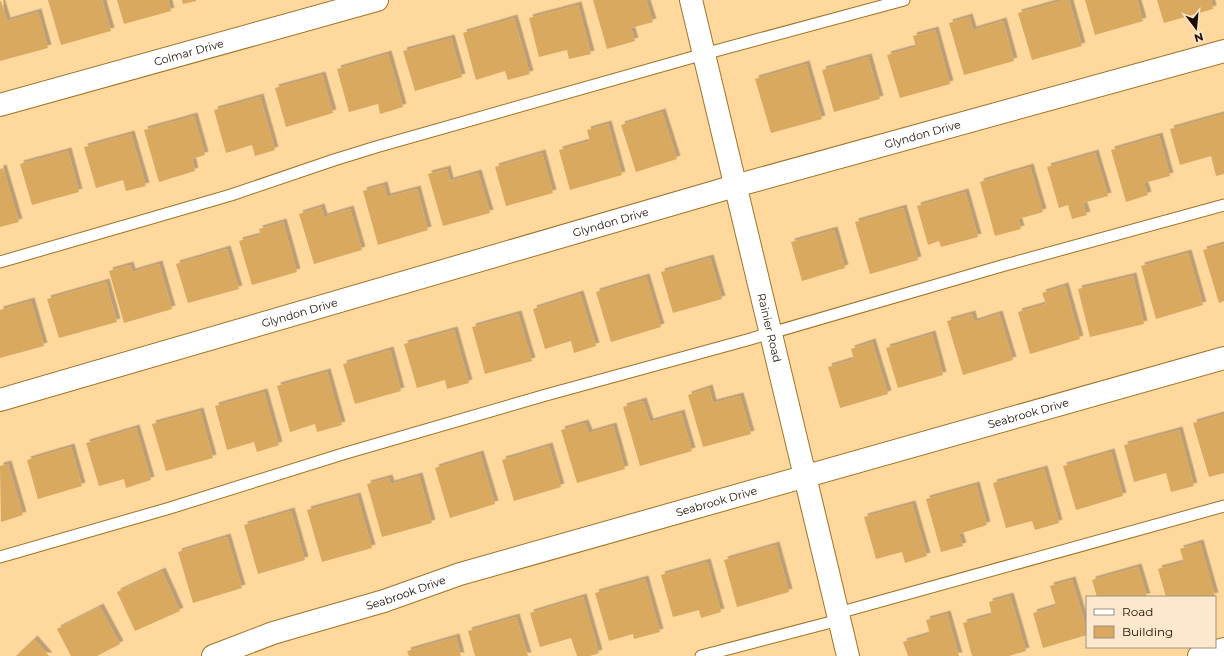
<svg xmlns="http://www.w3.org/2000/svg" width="1224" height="656" font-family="Montserrat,sans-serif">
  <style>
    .building { fill: #d9a960; filter: url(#shadow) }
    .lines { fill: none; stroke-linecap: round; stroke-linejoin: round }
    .service-casing { stroke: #a07326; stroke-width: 13 }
    .minor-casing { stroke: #a07326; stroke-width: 24 }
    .tertiary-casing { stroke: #a07326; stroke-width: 24 }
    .service { stroke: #fff; stroke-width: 11 }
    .minor { stroke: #fff; stroke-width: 22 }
    .tertiary { stroke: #fff; stroke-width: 22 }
    .labels { text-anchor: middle; stroke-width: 3; stroke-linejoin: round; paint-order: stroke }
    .street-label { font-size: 11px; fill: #1c0e00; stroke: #fce9cd }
  </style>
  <defs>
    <filter id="shadow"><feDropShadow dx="3.5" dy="-3.5" stdDeviation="0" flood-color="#0004"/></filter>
  </defs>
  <rect width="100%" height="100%" fill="#ffd89e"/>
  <path class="building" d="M 48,0 L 102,0 L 111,31 L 61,45 Z
    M 117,0 L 168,0 L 171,11 L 124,24 Z
    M 182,0 L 196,0 L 196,1 L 183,4 Z
    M 593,0 L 646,0 L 653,22 L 631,28 L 635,41 L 607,49 Z
    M 1064,0 L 1069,0 L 1082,46 L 1032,60 L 1018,13 Z
    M 1085,0 L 1137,0 L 1143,21 L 1095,35 Z
    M 1157,0 L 1211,0 L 1213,9 L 1164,23 Z
    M 0,1 L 1,1 L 7,21 L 38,12 L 48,48 L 0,61 Z
    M 578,5 L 591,54 L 569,59 L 567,50 L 539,57 L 529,18 Z
    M 969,17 L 973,30 L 1003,21 L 1014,61 L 964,75 L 949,23 Z
    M 514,18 L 530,74 L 508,80 L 505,71 L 476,80 L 463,33 Z
    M 935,30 L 950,84 L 900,98 L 887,55 L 916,47 L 913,36 Z
    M 451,38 L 462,77 L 415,91 L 403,51 Z
    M 388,54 L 403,107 L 380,114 L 378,104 L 349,112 L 337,69 Z
    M 868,57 L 880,99 L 834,112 L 822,70 Z
    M 806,64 L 822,119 L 771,133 L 755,79 Z
    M 322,75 L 333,113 L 286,127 L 275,88 Z
    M 260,97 L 275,150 L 255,156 L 252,145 L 226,153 L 214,110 Z
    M 662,112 L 677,159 L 636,172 L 621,125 Z
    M 1224,114 L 1224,174 L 1216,176 L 1211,156 L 1180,165 L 1170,129 Z
    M 194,116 L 205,155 L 192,159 L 195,171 L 159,182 L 144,130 Z
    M 608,124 L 622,175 L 570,190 L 559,150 L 590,141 L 587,130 Z
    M 131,134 L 146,186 L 126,191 L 123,180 L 96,188 L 84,147 Z
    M 1159,136 L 1170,176 L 1144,183 L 1148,195 L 1126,202 L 1111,150 Z
    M 68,151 L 79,192 L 32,205 L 20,164 Z
    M 542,153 L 553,193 L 506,206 L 495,167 Z
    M 1095,153 L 1108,196 L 1083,203 L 1087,215 L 1072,219 L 1068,205 L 1059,208 L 1047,167 Z
    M 1030,167 L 1043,212 L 1018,219 L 1021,229 L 995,236 L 980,182 Z
    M 3,168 L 19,222 L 0,227 L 0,169 Z
    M 447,169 L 450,181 L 478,173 L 490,213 L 443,226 L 428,174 Z
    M 384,185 L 387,197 L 417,189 L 428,230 L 378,245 L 363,191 Z
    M 965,192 L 978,237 L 941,247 L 939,241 L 928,245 L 917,206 Z
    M 321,207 L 324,217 L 350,209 L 362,250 L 314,264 L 299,214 Z
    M 903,208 L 918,260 L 870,274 L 855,222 Z
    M 283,222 L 297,272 L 252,285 L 239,241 L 261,235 L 259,229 Z
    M 834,230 L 845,268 L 802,281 L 791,242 Z
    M 1224,244 L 1224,301 L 1219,303 L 1203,250 Z
    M 227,249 L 239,289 L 188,303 L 176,264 Z
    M 1188,253 L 1203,305 L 1156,319 L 1141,266 Z
    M 710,258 L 722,299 L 673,313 L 661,272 Z
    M 159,264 L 172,309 L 124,323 L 109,271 L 130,265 L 132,272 Z
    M 1133,276 L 1144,324 L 1090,337 L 1078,289 Z
    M 646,277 L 661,327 L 611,342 L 596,292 Z
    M 106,282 L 117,322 L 59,338 L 47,299 Z
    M 1065,286 L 1080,339 L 1030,354 L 1018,312 L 1046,304 L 1042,293 Z
    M 580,294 L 596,346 L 574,353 L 571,341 L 545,349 L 533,309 Z
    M 31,301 L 44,346 L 0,358 L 0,310 Z
    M 518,314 L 532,361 L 485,374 L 472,327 Z
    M 972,314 L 974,322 L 999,314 L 1013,360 L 963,375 L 947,321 Z
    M 454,330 L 469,383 L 447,389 L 445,380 L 417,388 L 404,344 Z
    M 932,334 L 943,375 L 898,388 L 886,348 Z
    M 872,342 L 888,394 L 840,408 L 828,367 L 854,359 L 851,349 Z
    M 390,350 L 401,391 L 355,404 L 343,364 Z
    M 327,372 L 342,425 L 317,432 L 315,424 L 290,432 L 277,386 Z
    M 709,388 L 713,403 L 740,396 L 751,434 L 703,447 L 688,395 Z
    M 264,392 L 279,445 L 257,452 L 254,442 L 227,450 L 215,406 Z
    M 643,401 L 650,422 L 681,413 L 692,451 L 640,466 L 623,407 Z
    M 200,411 L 213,458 L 166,471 L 152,424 Z
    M 1224,414 L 1224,473 L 1209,477 L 1193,423 Z
    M 585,423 L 589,433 L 613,426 L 625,469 L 577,483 L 561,430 Z
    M 136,428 L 151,480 L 126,488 L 124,479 L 99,486 L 86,443 Z
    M 1179,430 L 1194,486 L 1171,492 L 1166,473 L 1134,482 L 1124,445 Z
    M 549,446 L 561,487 L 514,501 L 502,460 Z
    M 71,447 L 82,486 L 38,499 L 27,460 Z
    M 1111,452 L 1123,496 L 1076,510 L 1063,466 Z
    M 480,454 L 495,504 L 450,518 L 435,468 Z
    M 8,464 L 23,515 L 1,522 L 0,466 Z
    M 1044,469 L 1059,523 L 1035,530 L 1032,521 L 1006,528 L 993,483 Z
    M 419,476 L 432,523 L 382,537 L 367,484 L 389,478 L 391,484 Z
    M 976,485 L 987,525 L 959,534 L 963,546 L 941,552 L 926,499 Z
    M 357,496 L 372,548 L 322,562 L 307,510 Z
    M 912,504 L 927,556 L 905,563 L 902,552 L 876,559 L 864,517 Z
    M 291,511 L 305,560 L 258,574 L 244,525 Z
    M 227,537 L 242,588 L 193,603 L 178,552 Z
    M 1200,543 L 1215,596 L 1210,597 L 1166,597 L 1158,569 L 1184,562 L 1180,549 Z
    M 776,545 L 789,592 L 737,607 L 724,560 Z
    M 707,562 L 721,612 L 701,618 L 699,610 L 673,617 L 661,575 Z
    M 1138,567 L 1147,597 L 1097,597 L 1092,580 Z
    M 162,571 L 180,611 L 135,631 L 117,592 Z
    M 645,579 L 660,632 L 634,639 L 633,634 L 609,641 L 595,593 Z
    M 1072,580 L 1087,630 L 1087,635 L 1043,648 L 1033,613 L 1056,606 L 1050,586 Z
    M 1010,596 L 1026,651 L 1009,656 L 972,656 L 963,623 L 992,615 L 989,602 Z
    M 583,597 L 599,653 L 590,656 L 577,656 L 571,638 L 540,647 L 530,613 Z
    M 100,607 L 120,644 L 97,656 L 71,656 L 57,629 Z
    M 947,614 L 959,656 L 908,656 L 903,642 L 930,634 L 926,620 Z
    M 516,617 L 528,656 L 475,656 L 468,631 Z
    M 456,637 L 461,656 L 409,656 L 407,651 Z
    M 34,639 L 49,656 L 16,656 Z"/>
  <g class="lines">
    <defs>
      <path id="service" d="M 0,262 L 231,195 L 334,160 L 376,147 L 704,54 L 904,0
        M 0,557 L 170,508 L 346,453 L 546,395 L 747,340 L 1005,265 L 1224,205
        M 838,613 L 1224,506
        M 701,656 L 839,620"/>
      <g id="minor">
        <path id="s1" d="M 0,105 L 377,0"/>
        <path id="s2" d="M 0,400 L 735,186 L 1224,51"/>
        <path d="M 1199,656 L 1224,649"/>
      </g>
      <g id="tertiary">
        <path id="s3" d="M 691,0 L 848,656"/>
        <path id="s4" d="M 213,656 L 273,633 L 384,601 L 460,574 L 1224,358"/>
      </g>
    </defs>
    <use href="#service" class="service-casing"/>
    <use href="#minor" class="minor-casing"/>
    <use href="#tertiary" class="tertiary-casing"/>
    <use href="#service" class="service"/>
    <use href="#minor" class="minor"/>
    <use href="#tertiary" class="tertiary"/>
  </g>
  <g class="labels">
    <g class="street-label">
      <text dy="4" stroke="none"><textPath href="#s1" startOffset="196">Colmar Drive</textPath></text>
      <text dy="4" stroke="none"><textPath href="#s2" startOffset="960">Glyndon Drive</textPath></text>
      <text dy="4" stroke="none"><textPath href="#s2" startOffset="636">Glyndon Drive</textPath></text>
      <text dy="4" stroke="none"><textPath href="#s2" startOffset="312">Glyndon Drive</textPath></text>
      <text dy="4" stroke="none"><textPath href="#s3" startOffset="337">Rainier Road</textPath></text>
      <text dy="4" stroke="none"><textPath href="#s4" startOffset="851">Seabrook Drive</textPath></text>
      <text dy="4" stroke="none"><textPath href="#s4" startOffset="527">Seabrook Drive</textPath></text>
      <text dy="4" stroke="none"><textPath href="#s4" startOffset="203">Seabrook Drive</textPath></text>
    </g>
  </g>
  <rect x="1086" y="596" width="130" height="52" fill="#fce9cd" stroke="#a2917b"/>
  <rect x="1094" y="609" width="20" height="6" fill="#ffffff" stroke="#a2917b"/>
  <text x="1122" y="616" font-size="12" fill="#1c0e00">Road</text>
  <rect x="1094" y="626" width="20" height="12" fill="#d9a960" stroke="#a2917b"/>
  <text x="1122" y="636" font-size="12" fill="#1c0e00">Building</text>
  <g transform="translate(1196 28) rotate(164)" stroke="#fce9cd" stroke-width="3" paint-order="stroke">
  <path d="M0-3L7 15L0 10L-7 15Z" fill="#1c0e00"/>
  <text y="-6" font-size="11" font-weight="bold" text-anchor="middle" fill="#1c0e00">N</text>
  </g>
</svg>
